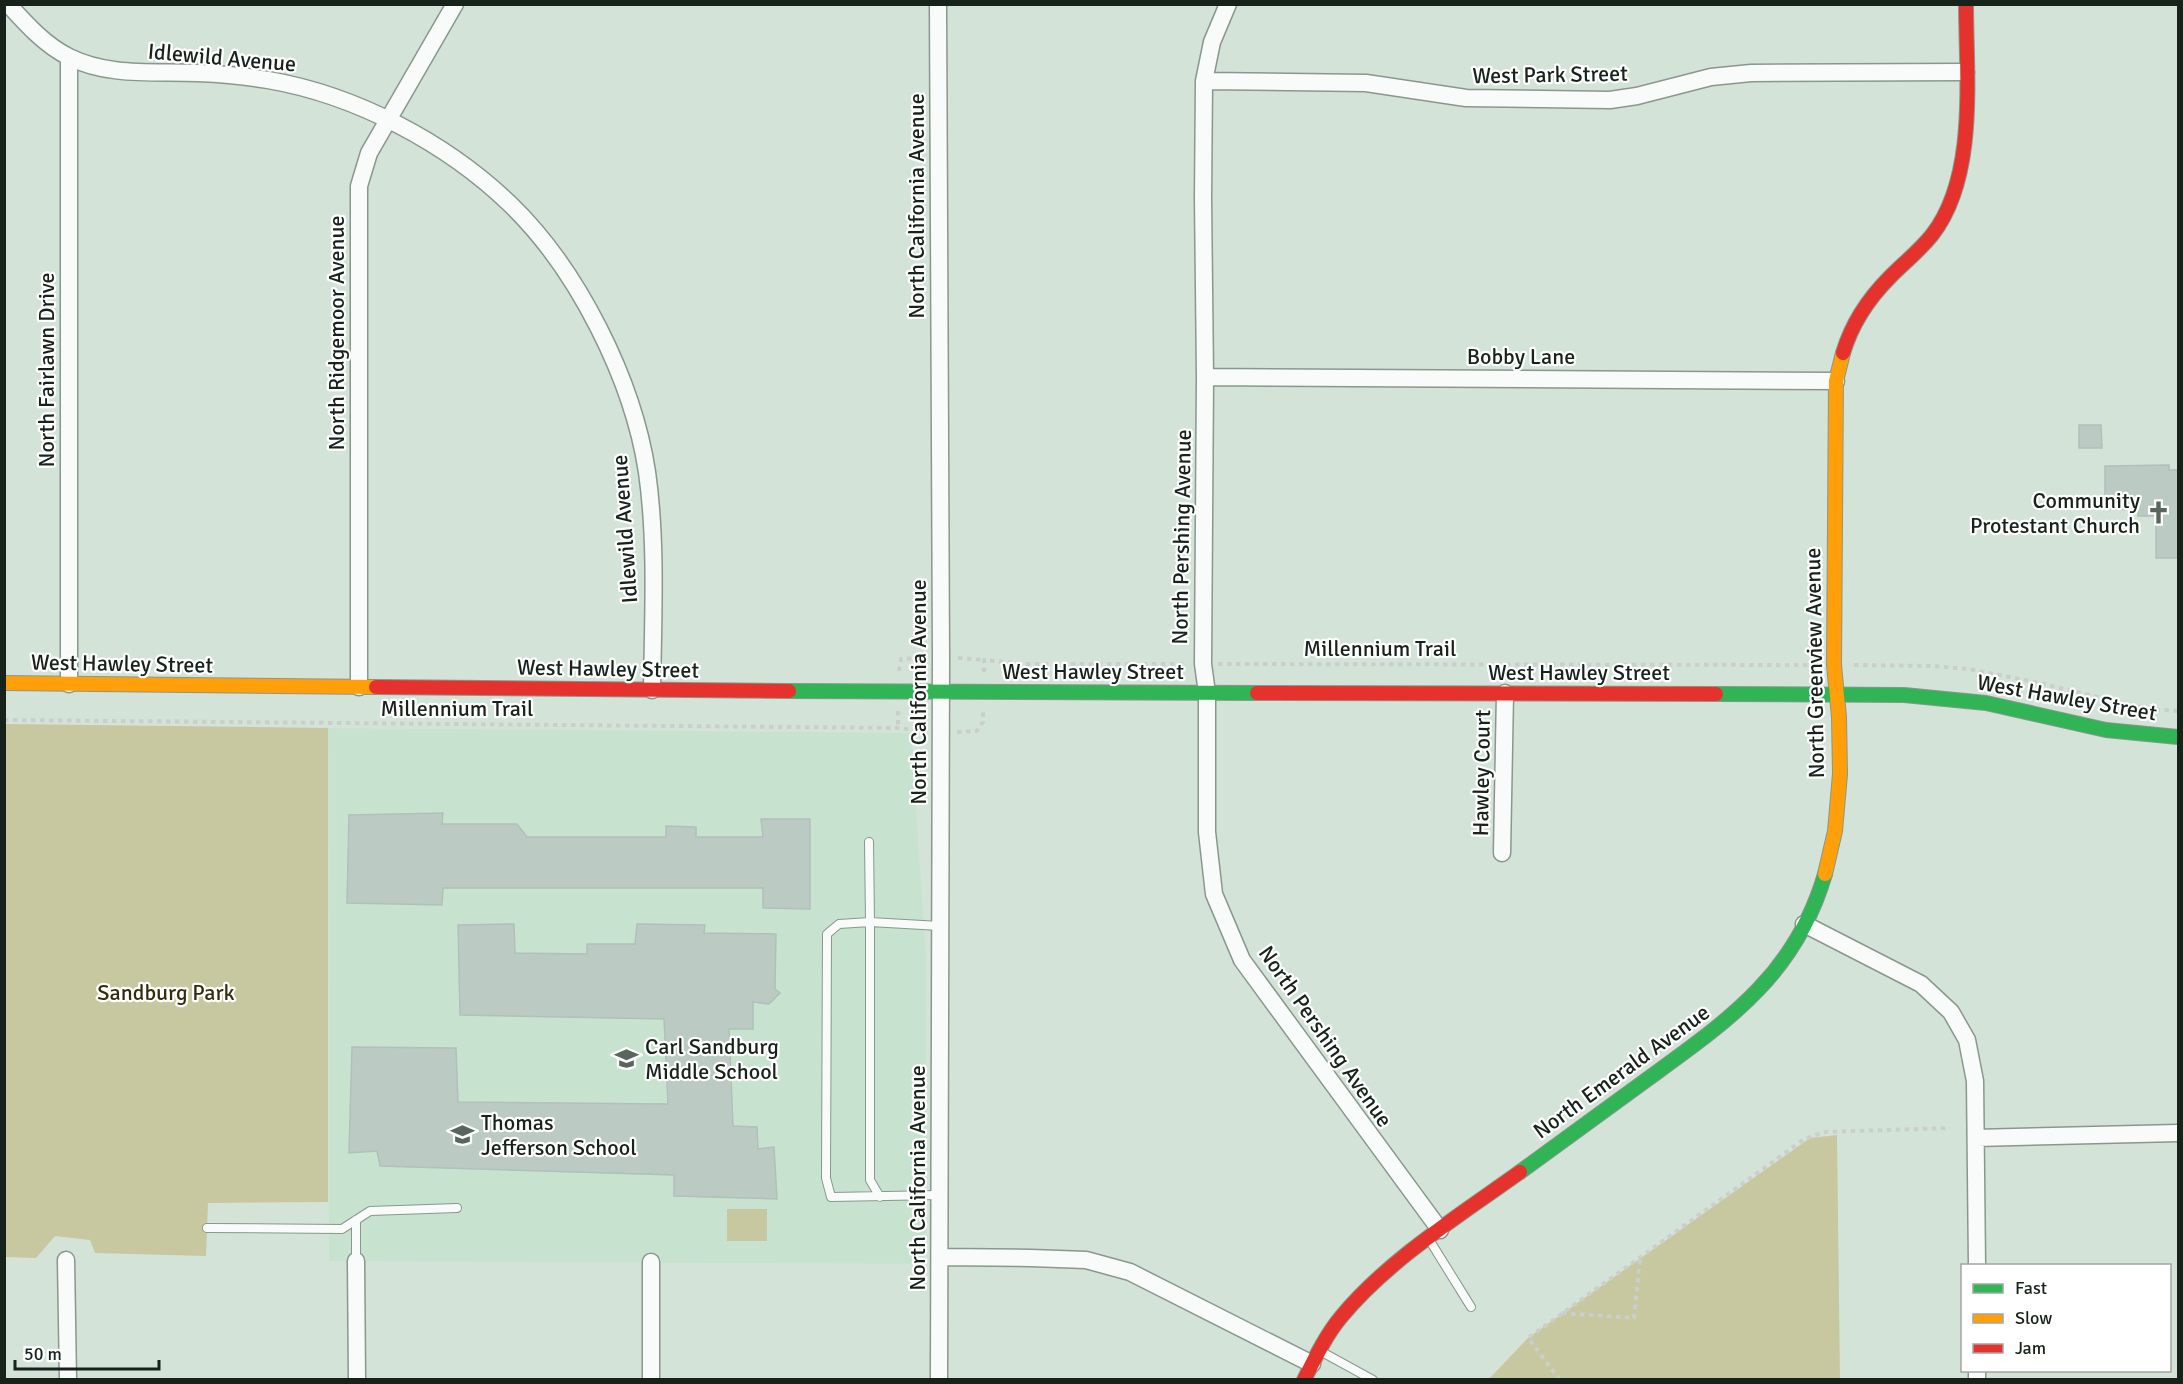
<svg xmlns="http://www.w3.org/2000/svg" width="2183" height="1384" font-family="Signika,sans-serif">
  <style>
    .built { fill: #c7e3d0 }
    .green { fill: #c7c8a0 }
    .building { fill: #bccac4; stroke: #b1c0ba; stroke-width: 1.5 }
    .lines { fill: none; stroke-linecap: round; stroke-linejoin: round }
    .lane-casing { stroke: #8a978e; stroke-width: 10 }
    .street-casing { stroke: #8a978e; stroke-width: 19 }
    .fast-casing { stroke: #8a978e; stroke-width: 16 }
    .slow-casing { stroke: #8a978e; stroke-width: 16 }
    .jam-casing { stroke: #8a978e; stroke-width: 16 }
    .path { stroke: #cacfcc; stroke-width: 4; stroke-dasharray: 4.5 4.5; stroke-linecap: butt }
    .lane { stroke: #f8fbf9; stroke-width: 8 }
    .street { stroke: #f8fbf9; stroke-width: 16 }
    .fast { stroke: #30b455; stroke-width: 14 }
    .slow { stroke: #ff9f0a; stroke-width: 14 }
    .jam { stroke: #e5322d; stroke-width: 14 }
    .labels { text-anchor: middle; stroke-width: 4.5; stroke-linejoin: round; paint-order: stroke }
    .street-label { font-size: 22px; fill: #17221b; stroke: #fff }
    .poi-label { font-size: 22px; fill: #17221b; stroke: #fff; text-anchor: start }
    .park-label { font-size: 22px; fill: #332d0b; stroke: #fff }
  </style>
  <rect width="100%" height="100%" fill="#d3e3d8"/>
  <path class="built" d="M 328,728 L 911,733 L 926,957 L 926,1160 L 924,1264 L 329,1261 Z"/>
  <path class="green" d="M 5,724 L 328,728 L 328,1202 L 208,1203 L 206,1256 L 95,1253 L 90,1240 L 55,1236 L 36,1258 L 5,1257 Z
    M 1837,1135 L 1840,1379 L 1489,1379 L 1528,1338 L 1810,1138 Z
    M 727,1209 L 767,1209 L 767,1241 L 727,1241 Z"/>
  <path class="building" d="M 2079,425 L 2101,425 L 2102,448 L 2079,448 Z
    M 2169,465 L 2169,470 L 2178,470 L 2178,558 L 2156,558 L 2156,516 L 2138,516 L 2138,510 L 2105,509 L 2105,466 Z
    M 443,813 L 442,824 L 517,824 L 527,837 L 666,837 L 666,826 L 696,827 L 696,837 L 763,837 L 761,819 L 810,819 L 810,909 L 763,908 L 763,888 L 443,888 L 442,905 L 347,903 L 349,815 Z
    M 514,924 L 515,953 L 587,954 L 587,944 L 635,944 L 637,924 L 705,925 L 704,933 L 776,934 L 775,989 L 780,993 L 769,1004 L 753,1002 L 753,1029 L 729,1029 L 733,1126 L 757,1127 L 758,1149 L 774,1147 L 777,1199 L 674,1196 L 674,1175 L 380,1166 L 377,1151 L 349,1153 L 352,1047 L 456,1048 L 458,1102 L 668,1104 L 664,1019 L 460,1015 L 458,925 Z"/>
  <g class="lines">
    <defs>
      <path id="lane" d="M 869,842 L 870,922 L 839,924 L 827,934 L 826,1178 L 831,1197 L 940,1195
        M 880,1197 L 870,1180 L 870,922 L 940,926
        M 356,1220 L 356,1261
        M 207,1228 L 342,1229 L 370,1211 L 457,1208
        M 1430,1241 L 1471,1307
        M 1322,1352 L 1373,1380"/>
      <path id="street" d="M 8,4 C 26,24 45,45 69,57 C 109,77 155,71 198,73 C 221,74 245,76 268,80 C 356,95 447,143 511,205 C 578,270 633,380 647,472 C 657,542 653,619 652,690
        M 938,4 L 941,658 L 939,1380
        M 1228,4 L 1212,42 L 1204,81 L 1203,198 L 1205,377 L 1203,664 L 1207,693 L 1207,832 L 1214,894 L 1242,960 L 1440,1230
        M 1204,81 L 1366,83 L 1466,98 L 1610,100 L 1637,96 L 1711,77 L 1751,73 L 1966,72
        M 1205,377 L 1836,381
        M 69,684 L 69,57
        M 359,687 L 359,186 L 369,153 L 455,4
        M 1502,853 L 1505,693
        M 1804,924 L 1921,984 L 1951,1012 L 1967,1040 L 1975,1081 L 1977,1266
        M 1976,1138 L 2178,1133
        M 940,1257 L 1031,1258 L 1086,1260 L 1130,1272 L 1312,1364
        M 66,1260 L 68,1380
        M 356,1261 L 357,1380
        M 651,1262 L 651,1380
        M 1977,1370 L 1977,1380"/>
      <path id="fast" d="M 789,691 L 1257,693
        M 1716,694 L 1904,695 L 1986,703 L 2106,730 L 2178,737
        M 1520,1172 C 1563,1141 1606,1109 1649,1078 C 1729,1020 1796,974 1825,874"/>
      <path id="slow" d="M 4,683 L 376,687
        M 1825,874 L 1835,831 L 1840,774 L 1839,717 L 1834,665 L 1836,381 L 1843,353"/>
      <path id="jam" d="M 1843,353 C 1852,323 1868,299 1890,277 C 1904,263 1920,250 1932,235 C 1978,176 1966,75 1966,4
        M 376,687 L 789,691
        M 1257,693 L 1716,694
        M 1304,1380 C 1315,1358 1326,1335 1341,1317 C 1388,1260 1460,1215 1520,1172"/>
    </defs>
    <use href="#lane" class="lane-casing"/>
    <use href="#street" class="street-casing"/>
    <use href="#fast" class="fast-casing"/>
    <use href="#slow" class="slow-casing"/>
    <use href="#jam" class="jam-casing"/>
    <path class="path" d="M 958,658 L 984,660
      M 1218,664 L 1813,665
      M 1854,665 L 1932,666 L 1969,669 L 2035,682 L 2149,709 L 2178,711
      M 899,671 L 901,659 L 924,658
      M 984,672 L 984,660 L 1026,664 L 1186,664
      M 898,711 L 898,728
      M 4,720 L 898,728 L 926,731
      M 957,732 L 977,731 L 983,722 L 983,712
      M 1562,1313 L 1634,1318 L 1640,1258
      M 1560,1380 L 1528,1338 L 1803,1140 L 1823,1132 L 1950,1128"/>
    <use href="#lane" class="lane"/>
    <use href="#street" class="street"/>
    <use href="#fast" class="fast"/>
    <use href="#slow" class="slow"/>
    <use href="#jam" class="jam"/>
  </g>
  <defs>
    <symbol id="church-bare" viewBox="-9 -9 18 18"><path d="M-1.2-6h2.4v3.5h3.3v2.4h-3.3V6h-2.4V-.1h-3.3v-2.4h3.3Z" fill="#59665d" stroke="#fff" stroke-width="2.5" paint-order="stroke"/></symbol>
    <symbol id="school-bare" viewBox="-9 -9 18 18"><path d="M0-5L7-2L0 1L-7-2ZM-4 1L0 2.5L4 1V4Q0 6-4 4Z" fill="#59665d" stroke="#fff" stroke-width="2.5" paint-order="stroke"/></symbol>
  </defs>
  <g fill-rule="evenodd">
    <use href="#church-bare" x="2142" y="496" width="33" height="33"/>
    <use href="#school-bare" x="610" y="1042" width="33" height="33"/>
    <use href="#school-bare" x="446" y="1118" width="33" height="33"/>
  </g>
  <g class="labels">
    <g class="street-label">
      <text transform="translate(222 57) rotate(5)" y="8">Idlewild Avenue</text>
      <text transform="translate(1550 74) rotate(-1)" y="8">West Park Street</text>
      <text transform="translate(916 206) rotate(-90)" y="8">North California Avenue</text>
      <text transform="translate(336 333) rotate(-90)" y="8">North Ridgemoor Avenue</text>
      <text x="1521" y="364">Bobby Lane</text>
      <text transform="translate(46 370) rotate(-90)" y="8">North Fairlawn Drive</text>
      <text transform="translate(624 529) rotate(-94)" y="8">Idlewild Avenue</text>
      <text transform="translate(1181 537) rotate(-89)" y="8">North Pershing Avenue</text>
      <text x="1380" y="656">Millennium Trail</text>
      <text transform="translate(122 663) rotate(1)" y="8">West Hawley Street</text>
      <text transform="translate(1814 663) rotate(-91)" y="8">North Greenview Avenue</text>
      <text transform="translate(608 668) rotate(1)" y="8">West Hawley Street</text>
      <text x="1093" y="679">West Hawley Street</text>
      <text x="1579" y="680">West Hawley Street</text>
      <text transform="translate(918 692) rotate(-90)" y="8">North California Avenue</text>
      <text transform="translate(2067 697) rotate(10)" y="8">West Hawley Street</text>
      <text x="457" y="716">Millennium Trail</text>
      <text transform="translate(1481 773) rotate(-89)" y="8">Hawley Court</text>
      <text transform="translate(1326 1036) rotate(55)" y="8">North Pershing Avenue</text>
      <text transform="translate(1621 1071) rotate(-36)" y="8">North Emerald Avenue</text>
      <text transform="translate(917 1178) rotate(-90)" y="8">North California Avenue</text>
    </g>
    <g class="poi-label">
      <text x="2140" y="508" text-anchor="end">Community<tspan x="2140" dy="25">Protestant Church</tspan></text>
      <text x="645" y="1054">Carl Sandburg<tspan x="645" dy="25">Middle School</tspan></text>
      <text x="481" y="1130">Thomas<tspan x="481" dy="25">Jefferson School</tspan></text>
    </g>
    <g class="park-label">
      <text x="166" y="1000">Sandburg Park</text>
    </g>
  </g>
  <rect width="2183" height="1384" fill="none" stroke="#17221b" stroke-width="12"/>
  <rect x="1961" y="1264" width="210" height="108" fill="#ffffff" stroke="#a2a7a4" stroke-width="1.5"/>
  <rect x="1973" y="1284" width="30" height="9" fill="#30b455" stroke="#a2a7a4" stroke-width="1.5"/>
  <text x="2015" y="1294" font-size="18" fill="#17221b">Fast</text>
  <rect x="1973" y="1314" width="30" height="9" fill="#ff9f0a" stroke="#a2a7a4" stroke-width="1.5"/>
  <text x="2015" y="1324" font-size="18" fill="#17221b">Slow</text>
  <rect x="1973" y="1344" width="30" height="9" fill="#e5322d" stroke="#a2a7a4" stroke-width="1.5"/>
  <text x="2015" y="1354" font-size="18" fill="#17221b">Jam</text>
  <path d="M15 1360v9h144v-9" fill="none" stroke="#17221b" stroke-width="3"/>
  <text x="24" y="1360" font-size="18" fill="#17221b" stroke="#ffffff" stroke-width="4.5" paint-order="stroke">50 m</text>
</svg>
